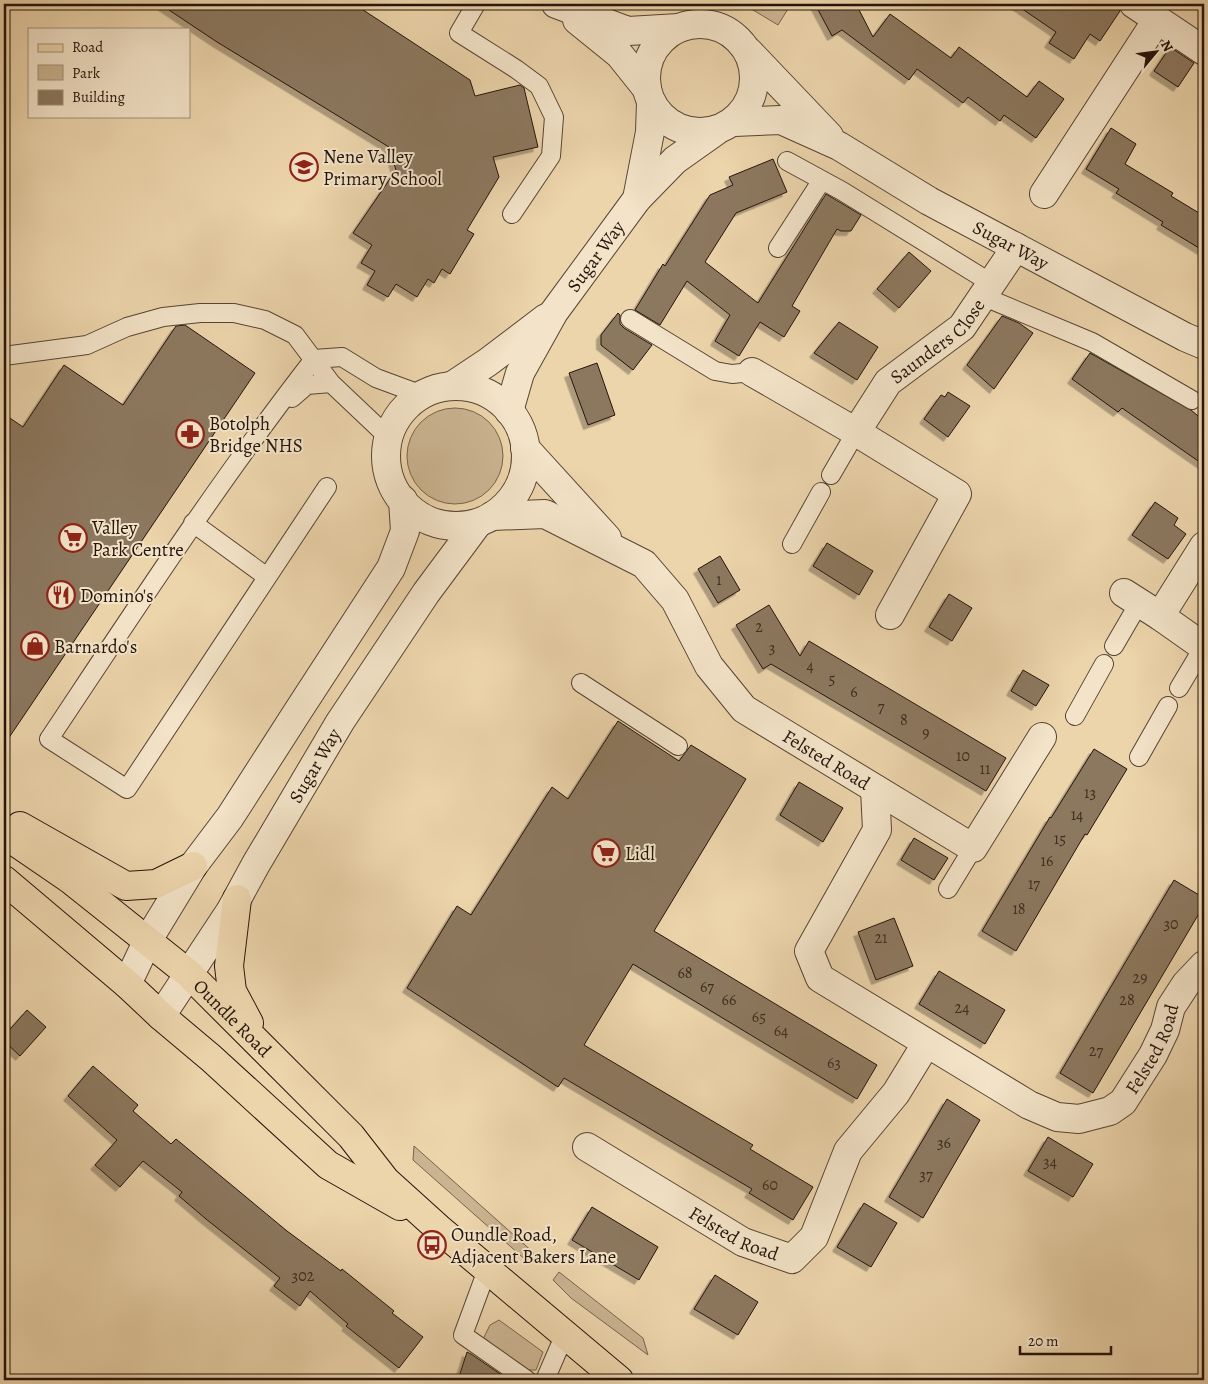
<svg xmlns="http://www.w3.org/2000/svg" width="1208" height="1384" font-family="Alegreya,serif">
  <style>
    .green { fill: #cab390; stroke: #77644e }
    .building { fill: #8c785e; stroke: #24140b; filter: url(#shadow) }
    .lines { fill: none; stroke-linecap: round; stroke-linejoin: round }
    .lane-casing { stroke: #564433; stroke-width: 20 }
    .street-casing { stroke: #564433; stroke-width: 30 }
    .primary-casing { stroke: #24140b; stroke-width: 30 }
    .lane { stroke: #f3e3c8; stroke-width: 18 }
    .street { stroke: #f3e3c8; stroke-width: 28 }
    .primary { stroke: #ecd4ab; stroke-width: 28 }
    .labels { text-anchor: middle; stroke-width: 4; stroke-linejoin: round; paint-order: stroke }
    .number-label { font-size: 16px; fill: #3e2d20 }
    .poi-label { font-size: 19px; fill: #24140b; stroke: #f3e3c8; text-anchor: start }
    .street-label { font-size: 19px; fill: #24140b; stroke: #f3e3c8 }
  </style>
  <defs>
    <filter id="shadow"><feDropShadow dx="-4.5" dy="4.5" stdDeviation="0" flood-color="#0004"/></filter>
  </defs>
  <rect width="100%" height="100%" fill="#ecd4ab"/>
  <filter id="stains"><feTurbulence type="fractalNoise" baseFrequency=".004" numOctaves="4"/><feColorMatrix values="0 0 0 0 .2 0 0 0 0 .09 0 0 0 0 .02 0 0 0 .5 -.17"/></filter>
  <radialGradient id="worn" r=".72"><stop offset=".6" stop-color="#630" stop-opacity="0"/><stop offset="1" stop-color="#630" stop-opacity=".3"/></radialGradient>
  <path class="green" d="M 743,4 L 791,4 L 778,25 Z
    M407 456a48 48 0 1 1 96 0a48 48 0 1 1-96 0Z
    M 414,1146 L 534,1253 L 528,1262 L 413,1160 Z
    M 559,1272 L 643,1338 L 648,1355 L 571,1298 L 553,1280 Z
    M 499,1320 L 543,1352 L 536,1370 L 527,1370 L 482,1341 L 490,1325 Z"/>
  <path class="building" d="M 160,4 L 354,4 L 470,80 L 475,96 L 520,85 L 524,88 L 538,147 L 493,157 L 499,177 L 467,230 L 474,234 L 450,274 L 442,269 L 434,283 L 428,279 L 417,297 L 396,284 L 388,297 L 367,285 L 375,271 L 361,263 L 372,245 L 353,233 L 396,170 L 389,147 L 217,42 Z
    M 815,4 L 856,4 L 873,37 L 890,14 L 951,58 L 959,47 L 1027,97 L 1039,81 L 1064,99 L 1036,138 L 1004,115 L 1000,121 L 968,97 L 963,103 L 917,69 L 909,80 L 842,30 L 832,36 Z
    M 1015,4 L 1118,4 L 1120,11 L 1100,41 L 1090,34 L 1074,59 L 1049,43 L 1056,32 Z
    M 1170,47 L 1194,63 L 1178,87 L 1154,71 Z
    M 1111,128 L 1136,144 L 1125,164 L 1173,193 L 1171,196 L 1204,216 L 1204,251 L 1161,225 L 1163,222 L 1116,193 L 1119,189 L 1086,169 Z
    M 773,159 L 787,192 L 736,213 L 705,262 L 758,303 L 826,194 L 861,215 L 851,231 L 841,231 L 837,229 L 792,306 L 800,311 L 784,337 L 760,322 L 739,356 L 715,341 L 730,315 L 687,281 L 660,325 L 635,310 L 663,264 L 665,266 L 710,195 L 733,185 L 729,177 Z
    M 909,252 L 931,271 L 899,308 L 877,289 Z
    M 618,313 L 620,315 L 620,324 L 624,328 L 652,345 L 633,370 L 601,345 L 601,335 Z
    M 1002,316 L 1019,323 L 1033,333 L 994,389 L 967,365 Z
    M 839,322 L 878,347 L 857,380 L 814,353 Z
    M 185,325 L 255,373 L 4,745 L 4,414 L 23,427 L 64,365 L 123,405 L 176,326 Z
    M 1090,353 L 1191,410 L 1204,421 L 1204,465 L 1122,408 L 1118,412 L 1072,379 Z
    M 597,363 L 615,415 L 588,425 L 569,373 Z
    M 948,392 L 970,406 L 948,437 L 924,419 L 941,395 L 945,397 Z
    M 1155,502 L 1178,518 L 1174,525 L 1186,534 L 1168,559 L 1132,535 Z
    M 827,543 L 873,571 L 859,595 L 813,566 Z
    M 720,556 L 740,590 L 718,603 L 698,569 Z
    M 949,594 L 972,608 L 952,641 L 929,627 Z
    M 769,605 L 800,656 L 809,641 L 1006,758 L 986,791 L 771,664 L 763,669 L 736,625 Z
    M 1023,670 L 1049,685 L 1036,706 L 1011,691 Z
    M 618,721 L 679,761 L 691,745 L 746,779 L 654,931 L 877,1065 L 857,1099 L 633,964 L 584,1045 L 753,1145 L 750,1149 L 813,1187 L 793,1220 L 749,1193 L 752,1189 L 564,1078 L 558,1087 L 407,988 L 457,906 L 471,915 L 552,787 L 568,799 Z
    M 1094,749 L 1127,769 L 1087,835 L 1085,834 L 1016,951 L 982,931 L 1050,817 L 1051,818 Z
    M 799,782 L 843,808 L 823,842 L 780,815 Z
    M 914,838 L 948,858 L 934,880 L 901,860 Z
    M 1174,880 L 1204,898 L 1204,905 L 1093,1093 L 1060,1073 Z
    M 894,918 L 913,966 L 876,980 L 858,932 Z
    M 939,971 L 1005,1010 L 985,1044 L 919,1004 Z
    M 27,1010 L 46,1027 L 20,1056 L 4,1041 L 4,1036 Z
    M 93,1066 L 138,1105 L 133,1111 L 171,1144 L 176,1139 L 287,1231 L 341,1271 L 342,1269 L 394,1311 L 392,1313 L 423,1337 L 399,1368 L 346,1326 L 348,1324 L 310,1291 L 300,1306 L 274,1286 L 280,1278 L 206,1219 L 179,1196 L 182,1192 L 143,1161 L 120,1187 L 95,1165 L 117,1140 L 68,1096 Z
    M 947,1099 L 980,1120 L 923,1218 L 889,1197 Z
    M 1048,1137 L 1093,1164 L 1073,1197 L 1028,1171 Z
    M 864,1203 L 897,1223 L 871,1267 L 837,1247 Z
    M 592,1207 L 658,1247 L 639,1280 L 572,1240 Z
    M 715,1275 L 758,1302 L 738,1335 L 694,1309 Z
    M 467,1352 L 471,1354 L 509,1380 L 458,1380 Z"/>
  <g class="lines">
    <defs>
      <path id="lane" d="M 476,4 L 459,33 L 516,69 L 539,86 L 554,117 L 551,156 L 512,214
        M 787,161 L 842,191 L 991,283
        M 778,248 L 822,180
        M 982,296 L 1092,342 L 1192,400
        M 630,319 L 715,371 L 732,374 L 752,372
        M 4,356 L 87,345 L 127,327 L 163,317 L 200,313 L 234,313 L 265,320 L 295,335 L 331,383 L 388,437
        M 292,398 L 307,385 L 331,383
        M 831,475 L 856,432
        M 327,487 L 127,789 L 49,739 C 135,610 219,481 314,359 L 342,357 L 376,378 L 422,395
        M 193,523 L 267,577
        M 792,544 L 821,492
        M 1114,646 L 1139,603
        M 581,683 L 678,746
        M 1179,688 L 1204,646
        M 1075,716 L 1104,664
        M 1139,757 L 1168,706
        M 948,889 L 973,848
        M 487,1270 L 463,1335 L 527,1380
        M 545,1380 L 565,1334"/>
      <g id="street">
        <path d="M 556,4 L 628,31 L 679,28"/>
        <path d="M 1134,4 L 1204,51"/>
        <path d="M 577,20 L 619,54 L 647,89"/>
        <circle cx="700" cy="78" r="54"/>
        <path d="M 749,52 L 829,136"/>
        <path id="s1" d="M 734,122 L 781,120 L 839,146 L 929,201 L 1185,337 L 1204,345"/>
        <path d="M 1044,194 L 1157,20"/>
        <path d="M 637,199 L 650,132 L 651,102"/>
        <path d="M 752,372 L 856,432 L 957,494 L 890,615"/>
        <path d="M 452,386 L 488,362 L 546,318"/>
        <circle cx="456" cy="456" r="70"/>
        <path id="s2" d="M 509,411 L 520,373 L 554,312 L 637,199 L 675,160 L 716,131"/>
        <path id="s3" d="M 856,432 L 888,382 L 962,327 L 1016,247"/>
        <path d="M 525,448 L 607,538"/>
        <path id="s4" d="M 492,516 L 545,514 L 644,564 L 675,600 L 709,666 L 744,709 L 973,848 L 1042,737"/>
        <path d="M 1124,593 L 1160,616 L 1204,647"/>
        <path d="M 1160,616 L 1204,546"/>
        <path id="s5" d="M 875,789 L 877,830 L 809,951 L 820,978 L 1029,1105 L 1057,1117 L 1079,1119 L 1110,1111 L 1123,1102 L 1153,1055 L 1165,1030 L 1171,1007 L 1186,984 L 1204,965"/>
        <path d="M 127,984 L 148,940 L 193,866 L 230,817 L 298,711 L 391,568 L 405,531 L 403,500"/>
        <path id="s6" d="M 161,1016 L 231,910 L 256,864 L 340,722 L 426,593 L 478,523"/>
        <path id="s7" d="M 587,1147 L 743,1242 L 792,1259 L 814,1237 L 848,1151 L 896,1093 L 926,1044"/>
      </g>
      <g id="primary">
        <path d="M 20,826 L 126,886 L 156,884 L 193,866"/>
        <path id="s8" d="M 4,834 L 71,880 L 189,974 L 351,1136 L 386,1181 L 438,1228 L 619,1380"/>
        <path d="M 4,880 L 127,984 L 161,1016 L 211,1058 L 328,1165 L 400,1206"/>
        <path d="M 237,899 L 229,966 L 232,991 L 249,1023"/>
      </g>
    </defs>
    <use href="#lane" class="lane-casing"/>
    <use href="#street" class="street-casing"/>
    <use href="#primary" class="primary-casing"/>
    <use href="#lane" class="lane"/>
    <use href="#street" class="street"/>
    <use href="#primary" class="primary"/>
  </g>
  <defs>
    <symbol id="school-ring" viewBox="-11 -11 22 22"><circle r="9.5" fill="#f3e3c8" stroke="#8f2418" stroke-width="1.5"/><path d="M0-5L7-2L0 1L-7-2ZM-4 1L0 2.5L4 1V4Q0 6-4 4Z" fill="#8f2418"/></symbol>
    <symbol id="pharmacy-ring" viewBox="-11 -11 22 22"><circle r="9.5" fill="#f3e3c8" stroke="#8f2418" stroke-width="1.5"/><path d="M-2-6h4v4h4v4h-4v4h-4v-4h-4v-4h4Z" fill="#8f2418"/></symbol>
    <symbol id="supermarket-ring" viewBox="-11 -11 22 22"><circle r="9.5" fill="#f3e3c8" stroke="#8f2418" stroke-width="1.5"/><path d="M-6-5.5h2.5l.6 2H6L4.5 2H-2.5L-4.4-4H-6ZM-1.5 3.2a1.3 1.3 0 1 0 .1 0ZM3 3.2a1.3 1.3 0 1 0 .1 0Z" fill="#8f2418"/></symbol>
    <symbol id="restaurant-ring" viewBox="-11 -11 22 22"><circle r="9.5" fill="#f3e3c8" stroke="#8f2418" stroke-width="1.5"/><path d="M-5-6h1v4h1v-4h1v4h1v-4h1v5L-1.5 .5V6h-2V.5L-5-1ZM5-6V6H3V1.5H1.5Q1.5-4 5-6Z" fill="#8f2418"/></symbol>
    <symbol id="shop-ring" viewBox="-11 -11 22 22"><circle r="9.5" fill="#f3e3c8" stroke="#8f2418" stroke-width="1.5"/><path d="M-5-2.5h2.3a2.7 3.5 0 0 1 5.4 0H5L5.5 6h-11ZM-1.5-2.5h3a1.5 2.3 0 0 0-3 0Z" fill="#8f2418"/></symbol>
    <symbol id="bus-ring" viewBox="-11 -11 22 22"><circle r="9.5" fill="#f3e3c8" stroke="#8f2418" stroke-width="1.5"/><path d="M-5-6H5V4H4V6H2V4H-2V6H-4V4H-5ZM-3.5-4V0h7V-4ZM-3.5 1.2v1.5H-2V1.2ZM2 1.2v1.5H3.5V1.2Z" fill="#8f2418"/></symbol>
  </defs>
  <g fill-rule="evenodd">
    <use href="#school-ring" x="288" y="151" width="32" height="32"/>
    <use href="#pharmacy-ring" x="174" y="418" width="32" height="32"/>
    <use href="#supermarket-ring" x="57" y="522" width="32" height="32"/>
    <use href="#restaurant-ring" x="45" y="579" width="32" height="32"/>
    <use href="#shop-ring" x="19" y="630" width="32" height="32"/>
    <use href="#supermarket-ring" x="590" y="837" width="32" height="32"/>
    <use href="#bus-ring" x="416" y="1229" width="32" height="32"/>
  </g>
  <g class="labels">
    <g class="number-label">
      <text x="719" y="585">1</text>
      <text x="759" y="632">2</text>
      <text x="772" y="653">3</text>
      <text x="810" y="671">4</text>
      <text x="832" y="684">5</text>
      <text x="854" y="697">6</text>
      <text x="881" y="712">7</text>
      <text x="904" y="725">8</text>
      <text x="926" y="738">9</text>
      <text x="963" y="761">10</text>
      <text x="985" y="774">11</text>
      <text x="1090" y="798">13</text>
      <text x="1077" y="820">14</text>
      <text x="1060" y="844">15</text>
      <text x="1047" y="866">16</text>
      <text x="1034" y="889">17</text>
      <text x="1019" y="914">18</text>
      <text x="1171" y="929">30</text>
      <text x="881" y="943">21</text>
      <text x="685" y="978">68</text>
      <text x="1140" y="983">29</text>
      <text x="707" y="992">67</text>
      <text x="729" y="1005">66</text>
      <text x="1127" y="1005">28</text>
      <text x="962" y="1013">24</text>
      <text x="759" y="1022">65</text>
      <text x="781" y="1036">64</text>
      <text x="1096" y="1056">27</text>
      <text x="834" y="1068">63</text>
      <text x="944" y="1148">36</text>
      <text x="1050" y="1167">34</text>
      <text x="926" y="1180">37</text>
      <text x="770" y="1190">60</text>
      <text x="303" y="1281">302</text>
    </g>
    <g class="poi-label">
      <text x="323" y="163">Nene Valley<tspan x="323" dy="22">Primary School</tspan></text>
      <text x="209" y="430">Botolph<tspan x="209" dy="22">Bridge NHS</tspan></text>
      <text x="92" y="534">Valley<tspan x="92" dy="22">Park Centre</tspan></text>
      <text x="80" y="602">Domino's</text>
      <text x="54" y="653">Barnardo's</text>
      <text x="625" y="860">Lidl</text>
      <text x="451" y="1241">Oundle Road,<tspan x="451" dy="22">Adjacent Bakers Lane</tspan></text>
    </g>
    <g class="street-label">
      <text dy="7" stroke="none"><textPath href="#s1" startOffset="309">Sugar Way</textPath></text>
      <text dy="7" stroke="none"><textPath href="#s2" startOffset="179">Sugar Way</textPath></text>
      <text dy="7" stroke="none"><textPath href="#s3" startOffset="124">Saunders Close</textPath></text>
      <text dy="7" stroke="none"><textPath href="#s4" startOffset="438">Felsted Road</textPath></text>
      <text dy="7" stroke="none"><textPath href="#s6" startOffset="294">Sugar Way</textPath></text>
      <text dy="7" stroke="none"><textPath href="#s8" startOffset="294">Oundle Road</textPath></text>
      <text dy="7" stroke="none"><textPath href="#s5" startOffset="615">Felsted Road</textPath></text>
      <text dy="7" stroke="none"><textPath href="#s7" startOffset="171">Felsted Road</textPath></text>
    </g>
  </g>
  <rect width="1208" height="1384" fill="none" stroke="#ecd4ab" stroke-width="20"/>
  <rect x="5" y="5" width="1198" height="1374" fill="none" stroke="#24140b" stroke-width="2.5"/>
  <rect x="10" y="10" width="1188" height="1364" fill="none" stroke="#24140b"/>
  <rect x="28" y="28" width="162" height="90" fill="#f3e3c8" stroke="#a0907c"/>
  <rect x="38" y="44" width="25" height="8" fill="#ecd4ab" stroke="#a0907c"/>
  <text x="72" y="52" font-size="15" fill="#24140b">Road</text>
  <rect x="38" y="65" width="25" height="15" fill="#cab390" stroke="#a0907c"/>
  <text x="72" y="78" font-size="15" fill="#24140b">Park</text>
  <rect x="38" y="90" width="25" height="15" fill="#8c785e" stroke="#a0907c"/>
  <text x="72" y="102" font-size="15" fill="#24140b">Building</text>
  <g transform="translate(1156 52) rotate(61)" stroke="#f3e3c8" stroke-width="4" paint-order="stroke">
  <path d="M0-4L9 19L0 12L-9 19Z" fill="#24140b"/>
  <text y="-8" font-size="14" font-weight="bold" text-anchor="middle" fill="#24140b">N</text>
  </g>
  <path d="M1020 1346v8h91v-8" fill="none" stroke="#24140b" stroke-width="2.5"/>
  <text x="1028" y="1346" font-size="15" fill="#24140b" stroke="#f3e3c8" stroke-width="4" paint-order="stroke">20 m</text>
  <rect width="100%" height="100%" filter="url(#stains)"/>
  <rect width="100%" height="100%" fill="url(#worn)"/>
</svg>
